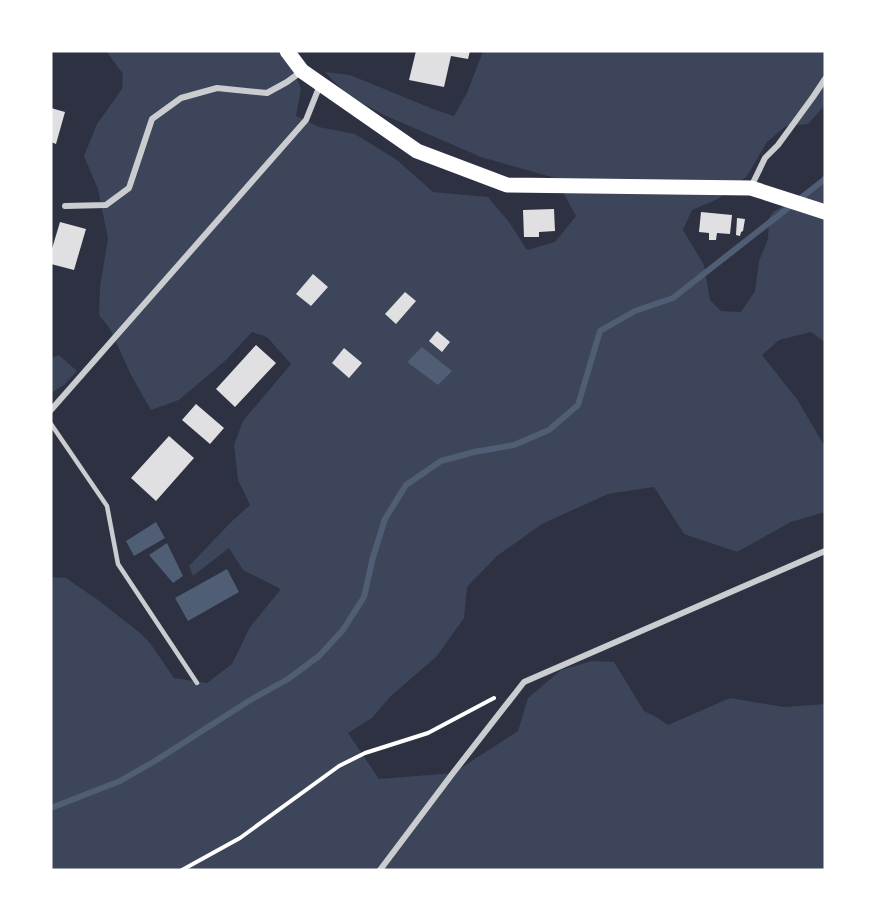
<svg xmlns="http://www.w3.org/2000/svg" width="876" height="921" font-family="Rubik,sans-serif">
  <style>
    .green { fill: #3c4559 }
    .water { fill: #4f5d75 }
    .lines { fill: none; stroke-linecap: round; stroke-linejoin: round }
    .stream { stroke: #4f5d75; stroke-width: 6 }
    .building { fill: #e0e0e3 }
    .path { stroke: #fff; stroke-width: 4 }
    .service { stroke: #caccd0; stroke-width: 4.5 }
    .minor { stroke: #caccd0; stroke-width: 6 }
    .primary { stroke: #fff; stroke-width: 15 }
  </style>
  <rect width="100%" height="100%" fill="#2d3142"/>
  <path class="green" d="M 106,51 L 287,51 L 301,89 L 296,116 L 319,127 L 355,134 L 397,160 L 433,192 L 488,197 L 509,222 L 527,250 L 555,242 L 576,216 L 555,178 L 481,157 L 384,115 L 347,95 L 325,72 L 350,75 L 433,109 L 454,116 L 467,93 L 483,51 L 825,51 L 825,105 L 808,124 L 786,126 L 767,142 L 747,176 L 718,199 L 692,210 L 683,230 L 704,265 L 710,300 L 721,311 L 741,312 L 755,291 L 759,261 L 768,239 L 769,218 L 773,212 L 811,190 L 825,174 L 825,342 L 811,332 L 779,340 L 762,355 L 797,399 L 825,447 L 825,512 L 791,522 L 737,552 L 684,534 L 654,487 L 608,494 L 542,524 L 497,556 L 467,587 L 464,618 L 437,656 L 390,697 L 372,718 L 348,733 L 379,779 L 453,773 L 518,731 L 528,698 L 561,670 L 592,661 L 614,662 L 644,711 L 658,718 L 668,725 L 730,698 L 784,707 L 825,704 L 825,870 L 51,870 L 51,577 L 66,578 L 98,600 L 139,632 L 150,643 L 174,678 L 207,683 L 232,664 L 250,627 L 281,589 L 243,570 L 229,548 L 193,576 L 189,566 L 230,523 L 250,505 L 238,480 L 234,445 L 243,421 L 291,364 L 267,337 L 252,332 L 226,360 L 179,400 L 151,410 L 131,375 L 110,329 L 99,315 L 100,286 L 108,239 L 98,189 L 84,156 L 97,124 L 122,89 L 123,74 Z
    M 59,355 L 77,371 L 64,385 L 51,393 L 51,358 Z"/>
  <path class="water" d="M 422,347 L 452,371 L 438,385 L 407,362 Z
    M 156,522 L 165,538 L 134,556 L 126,541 Z
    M 167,543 L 183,576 L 173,583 L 149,555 Z
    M 227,569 L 239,592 L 188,621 L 175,598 Z"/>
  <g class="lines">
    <path class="stream" d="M 51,808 L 120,781 L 155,761 L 252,699 L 288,679 L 319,656 L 343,630 L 364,597 L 373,557 L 385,519 L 406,485 L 441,461 L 474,452 L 514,445 L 549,430 L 578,405 L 600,331 L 635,311 L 673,298 L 825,179"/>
  </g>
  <path class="building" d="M 416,51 L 470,51 L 468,59 L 451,56 L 444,87 L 409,80 Z
    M 51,108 L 65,112 L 56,144 L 51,142 Z
    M 554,209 L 555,231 L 539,232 L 539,237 L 524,237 L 523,210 Z
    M 701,212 L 732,215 L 730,234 L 717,233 L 716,240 L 709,240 L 709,233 L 699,232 Z
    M 737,218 L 745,219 L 743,231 L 741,232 L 740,236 L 736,235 Z
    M 60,222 L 86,229 L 74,270 L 51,264 L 51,252 Z
    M 313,274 L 328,287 L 311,306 L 296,294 Z
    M 405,292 L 416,301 L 396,324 L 385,314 Z
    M 437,331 L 450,342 L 442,352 L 429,341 Z
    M 256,345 L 276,363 L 235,407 L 216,389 Z
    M 344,348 L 362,363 L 349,378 L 332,363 Z
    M 196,404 L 224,428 L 210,444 L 182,420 Z
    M 169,436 L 194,458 L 156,501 L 131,478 Z"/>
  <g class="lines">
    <path class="path" d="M 182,870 L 240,838 L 339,766 L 365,753 L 428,733 L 494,698"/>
    <path class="service" d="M 51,424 L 107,506 L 118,564 L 197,683"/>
    <path class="minor" d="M 751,187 L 765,158 L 778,145 L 813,97 L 825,79
      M 65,206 L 106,205 L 129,188 L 152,119 L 181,98 L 217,88 L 267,93 L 287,82 L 302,71
      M 51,410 L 306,120 L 320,85
      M 380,870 L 453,773 L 524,682 L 825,551"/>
    <path class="primary" d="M 287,51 L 302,71 L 417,151 L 507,185 L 751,188 L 825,212"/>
  </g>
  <rect width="876" height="921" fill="none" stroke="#ffffff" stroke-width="105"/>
</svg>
